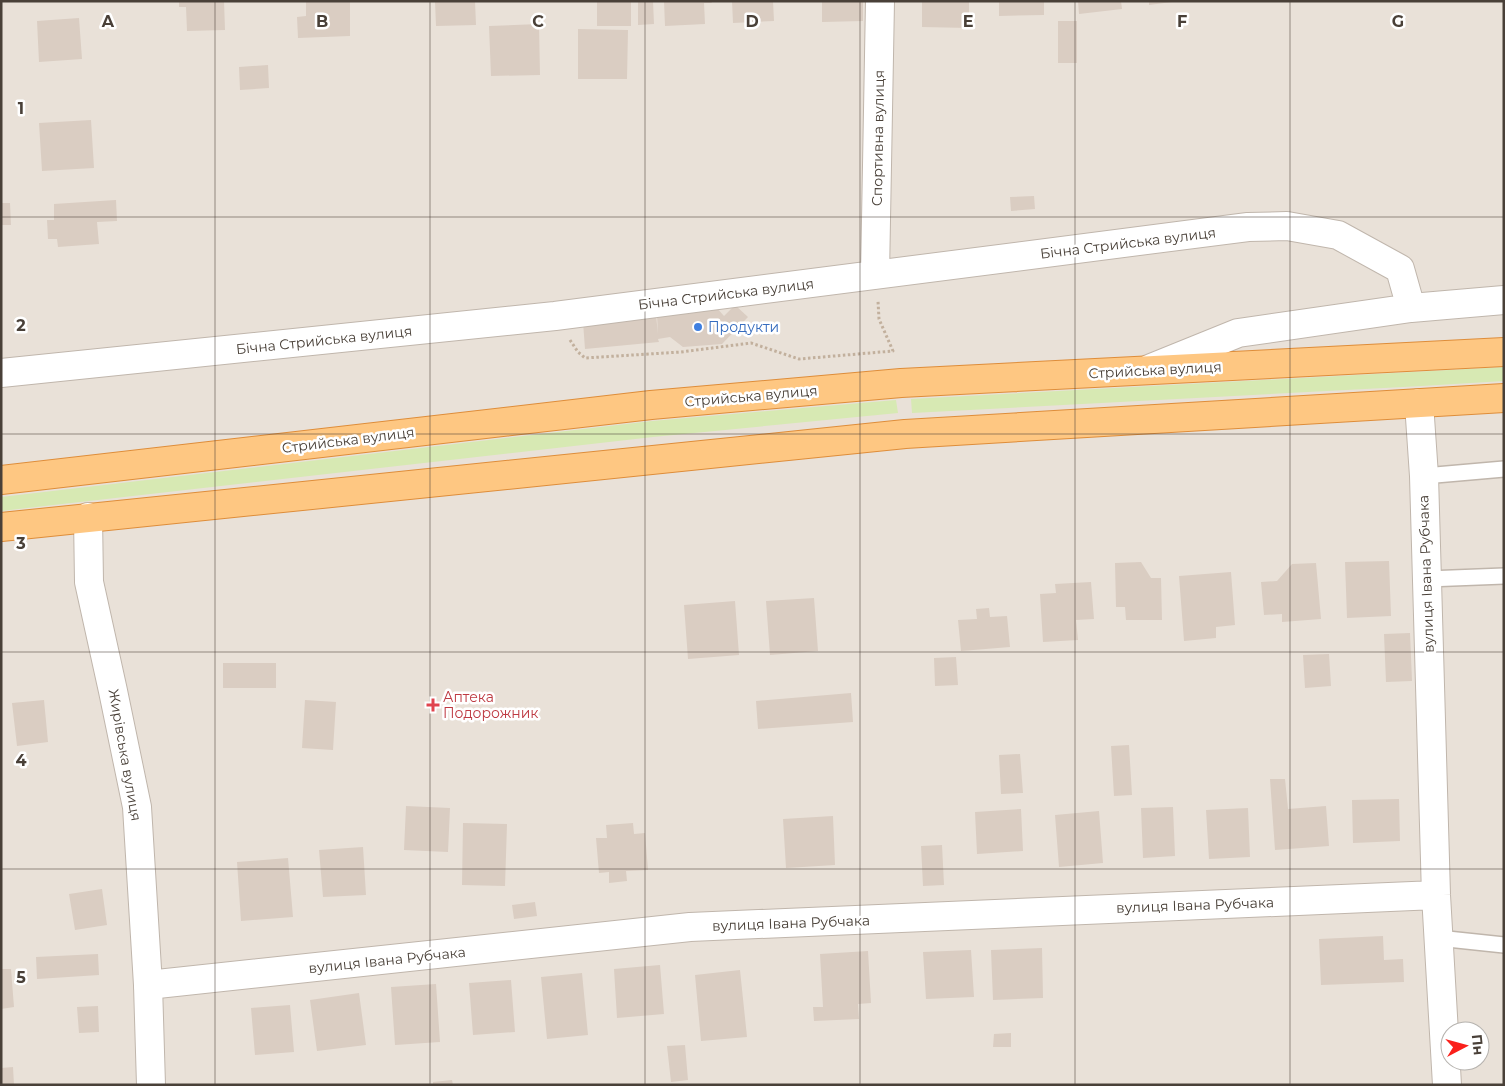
<svg xmlns="http://www.w3.org/2000/svg" width="1505" height="1086" font-family="Montserrat,sans-serif">
  <style>
    .residential { fill: #e9e1d8; fill-rule: evenodd }
    .green { fill: #d7e9b3 }
    .building { fill: #dacdc2 }
    .lines { fill: none; stroke-linecap: round; stroke-linejoin: round }
    .service-casing { stroke: #c0b6ac; stroke-width: 18 }
    .minor-casing { stroke: #c0b6ac; stroke-width: 30 }
    .tertiary-casing { stroke: #c0b6ac; stroke-width: 30 }
    .trunk-casing { stroke: #de8d3a; stroke-width: 30 }
    .path { stroke: #c2b09d; stroke-width: 3; stroke-dasharray: 2.5 2.5; stroke-linecap: butt }
    .service { stroke: #fff; stroke-width: 15 }
    .minor { stroke: #fff; stroke-width: 28 }
    .tertiary { stroke: #fff; stroke-width: 28 }
    .trunk { stroke: #fec782; stroke-width: 28 }
    .grid { fill: none; stroke: #494038; stroke-width: 1; stroke-opacity: 0.55 }
    .shop-dot { fill: #3f7fe0; stroke: #fff; stroke-width: 2 }
    .health-dot { fill: #e0444e; stroke: #fff; stroke-width: 2 }
    .labels { text-anchor: middle; stroke-width: 5; stroke-linejoin: round; paint-order: stroke }
    .street-label { font-size: 14px; fill: #494038; stroke: #fff }
    .shop-label { font-size: 14px; fill: #366cbe; stroke: #fff; text-anchor: start }
    .health-label { font-size: 14px; fill: #be3a42; stroke: #fff; text-anchor: start }
    .grid-label { font-size: 16px; text-anchor: middle; font-weight: bold; fill: #494038; stroke: #fff; stroke-width: 5; stroke-linejoin: round; paint-order: stroke }
  </style>
  <rect width="100%" height="100%" fill="#f5f0ea"/>
  <path class="residential" d="M 1,1 L 1504,1 L 1504,1085 L 1,1085 ZM 1450,1031 L 1480,1031 L 1480,1061 L 1450,1061 Z"/>
  <path class="green" d="M 1504,367 L 1504,381 L 1422,386 L 912,413 L 911,399 Z
    M 896,400 L 898,413 L 653,437 L 1,511 L 1,497 L 652,421 Z"/>
  <path class="building" d="M 179,1 L 224,1 L 225,30 L 187,31 L 186,7 L 179,7 Z
    M 306,1 L 350,1 L 350,36 L 298,38 L 297,17 L 306,16 Z
    M 435,1 L 475,1 L 476,25 L 436,26 Z
    M 597,1 L 631,1 L 631,26 L 597,26 Z
    M 638,1 L 653,1 L 654,24 L 638,25 Z
    M 664,1 L 711,1 L 712,3 L 704,3 L 705,24 L 665,26 Z
    M 732,1 L 773,1 L 774,21 L 733,23 Z
    M 822,1 L 863,1 L 863,21 L 822,22 Z
    M 922,1 L 969,1 L 969,28 L 922,27 Z
    M 999,1 L 1044,1 L 1044,15 L 999,16 Z
    M 1078,1 L 1121,1 L 1122,9 L 1079,14 Z
    M 1149,1 L 1172,1 L 1172,2 L 1149,5 Z
    M 79,18 L 82,59 L 39,62 L 37,21 Z
    M 1058,21 L 1077,21 L 1077,63 L 1058,63 Z
    M 539,24 L 540,75 L 491,76 L 489,26 Z
    M 578,29 L 628,30 L 627,79 L 578,79 Z
    M 268,65 L 269,88 L 240,90 L 239,67 Z
    M 91,120 L 94,168 L 42,171 L 39,123 Z
    M 1034,196 L 1035,209 L 1011,211 L 1010,197 Z
    M 116,200 L 117,221 L 97,222 L 99,244 L 58,247 L 57,239 L 48,239 L 47,220 L 54,220 L 54,204 Z
    M 1,203 L 10,203 L 11,225 L 1,225 Z
    M 735,305 L 748,317 L 722,344 L 683,347 L 670,337 L 658,339 L 659,342 L 585,349 L 583,322 L 656,315 L 658,334 L 657,314 L 716,307 L 724,316 Z
    M 1389,561 L 1391,616 L 1347,618 L 1345,562 Z
    M 1141,562 L 1151,578 L 1161,578 L 1162,620 L 1126,620 L 1125,607 L 1116,607 L 1115,563 Z
    M 1316,563 L 1321,619 L 1282,622 L 1282,614 L 1264,615 L 1261,582 L 1277,581 L 1292,564 Z
    M 1231,572 L 1235,625 L 1216,627 L 1216,638 L 1184,641 L 1179,576 Z
    M 1091,582 L 1094,619 L 1076,620 L 1078,640 L 1043,642 L 1040,594 L 1056,593 L 1055,584 Z
    M 814,598 L 818,651 L 770,655 L 766,601 Z
    M 735,601 L 739,655 L 688,659 L 684,605 Z
    M 989,608 L 990,617 L 1007,616 L 1010,647 L 961,651 L 958,620 L 977,619 L 976,609 Z
    M 1410,633 L 1412,681 L 1386,682 L 1384,634 Z
    M 1329,654 L 1331,686 L 1305,688 L 1303,655 Z
    M 956,657 L 958,685 L 935,686 L 934,658 Z
    M 223,663 L 276,663 L 276,688 L 223,688 Z
    M 851,693 L 853,722 L 758,729 L 756,701 Z
    M 44,700 L 48,742 L 17,746 L 12,703 Z
    M 305,700 L 336,702 L 333,750 L 302,748 Z
    M 1129,745 L 1132,795 L 1114,796 L 1111,746 Z
    M 1020,754 L 1023,793 L 1001,794 L 999,755 Z
    M 1270,779 L 1285,779 L 1288,809 L 1326,806 L 1329,846 L 1275,850 Z
    M 1399,799 L 1400,841 L 1353,843 L 1352,800 Z
    M 406,806 L 450,808 L 448,852 L 404,850 Z
    M 1173,807 L 1175,856 L 1143,858 L 1141,808 Z
    M 1248,808 L 1250,857 L 1209,859 L 1206,810 Z
    M 1021,809 L 1023,851 L 977,854 L 975,812 Z
    M 1099,811 L 1103,863 L 1059,867 L 1055,815 Z
    M 833,816 L 835,865 L 786,868 L 783,819 Z
    M 463,823 L 507,824 L 505,886 L 462,885 Z
    M 633,823 L 634,834 L 645,833 L 648,870 L 626,871 L 627,881 L 609,883 L 609,872 L 599,873 L 596,838 L 607,838 L 606,825 Z
    M 942,845 L 944,885 L 923,886 L 921,846 Z
    M 363,847 L 366,895 L 323,897 L 319,850 Z
    M 288,858 L 293,917 L 241,921 L 237,862 Z
    M 102,889 L 107,925 L 75,930 L 69,894 Z
    M 535,902 L 537,916 L 514,919 L 512,905 Z
    M 1383,936 L 1384,960 L 1403,959 L 1404,982 L 1321,985 L 1319,939 Z
    M 1042,948 L 1043,998 L 993,1000 L 991,950 Z
    M 971,950 L 974,997 L 926,999 L 923,952 Z
    M 868,951 L 871,1003 L 858,1004 L 859,1019 L 814,1021 L 813,1007 L 823,1007 L 820,954 Z
    M 98,954 L 99,975 L 37,979 L 36,957 Z
    M 660,965 L 664,1014 L 617,1018 L 614,969 Z
    M 1,969 L 11,969 L 14,1007 L 1,1009 Z
    M 740,970 L 747,1037 L 701,1041 L 695,975 Z
    M 582,973 L 588,1035 L 547,1039 L 541,977 Z
    M 511,980 L 515,1032 L 473,1035 L 469,983 Z
    M 436,984 L 440,1042 L 395,1045 L 391,987 Z
    M 359,993 L 366,1045 L 317,1051 L 310,1000 Z
    M 290,1005 L 294,1052 L 255,1055 L 251,1008 Z
    M 98,1006 L 99,1032 L 79,1033 L 77,1007 Z
    M 1011,1033 L 1011,1047 L 993,1047 L 994,1034 Z
    M 685,1045 L 688,1080 L 671,1082 L 667,1046 Z
    M 13,1067 L 14,1085 L 1,1085 L 1,1068 Z
    M 452,1080 L 453,1085 L 433,1085 L 433,1082 Z"/>
  <g class="lines">
    <defs>
      <path id="service" d="M 1424,476 L 1504,469
        M 1427,579 L 1504,576
        M 1438,938 L 1504,945"/>
      <path id="minor" d="M 875,275 L 880,1
        M 1149,369 L 1238,333 L 1411,308 L 1504,300
        M 1,373 L 555,316 L 1248,227 L 1287,226 L 1338,235 L 1400,269 L 1411,308
        M 1419,403 L 1424,476 L 1436,895 L 1447,1085
        M 148,985 L 690,927 L 1436,895"/>
      <path id="tertiary" d="M 88,517 L 89,582 L 113,691 L 137,807 L 148,985 L 151,1085"/>
      <path id="trunk" d="M 1,480 L 651,405 L 901,383 L 1504,352
        M 1,527 L 905,434 L 1504,398"/>
    </defs>
    <use href="#service" class="service-casing"/>
    <use href="#minor" class="minor-casing"/>
    <use href="#tertiary" class="tertiary-casing"/>
    <use href="#trunk" class="trunk-casing"/>
    <path class="path" d="M 570,340 L 578,352 L 585,358 L 681,352 L 751,343 L 799,359 L 893,351 L 879,319 L 878,301"/>
    <use href="#service" class="service"/>
    <use href="#minor" class="minor"/>
    <use href="#tertiary" class="tertiary"/>
    <use href="#trunk" class="trunk"/>
  </g>
  <path class="grid" d="M 215,1 L 215,1085M 430,1 L 430,1085M 645,1 L 645,1085M 860,1 L 860,1085M 1075,1 L 1075,1085M 1290,1 L 1290,1085M 1,217 L 1504,217M 1,434 L 1504,434M 1,652 L 1504,652M 1,869 L 1504,869"/>
  <circle class="shop-dot" cx="698" cy="327" r="5"/>
  <path class="health-dot" d="M430.5 697.5h5v5h5v5h-5v5h-5v-5h-5v-5h5z"/>
  <g class="labels">
    <g class="street-label">
      <text transform="translate(878 138) rotate(-89)" y="5">Спортивна вулиця</text>
      <text transform="translate(1128 243) rotate(-7)" y="5">Бічна Стрийська вулиця</text>
      <text transform="translate(726 294) rotate(-7)" y="5">Бічна Стрийська вулиця</text>
      <text transform="translate(324 340) rotate(-6)" y="5">Бічна Стрийська вулиця</text>
      <text transform="translate(1155 370) rotate(-3)" y="5">Стрийська вулиця</text>
      <text transform="translate(751 396) rotate(-5)" y="5">Стрийська вулиця</text>
      <text transform="translate(348 440) rotate(-7)" y="5">Стрийська вулиця</text>
      <text transform="translate(1426 574) rotate(-92)" y="5">вулиця Івана Рубчака</text>
      <text transform="translate(125 755) rotate(80)" y="5">Жирівська вулиця</text>
      <text transform="translate(1195 905) rotate(-2)" y="5">вулиця Івана Рубчака</text>
      <text transform="translate(791 923) rotate(-2)" y="5">вулиця Івана Рубчака</text>
      <text transform="translate(387 960) rotate(-6)" y="5">вулиця Івана Рубчака</text>
    </g>
    <g class="shop-label">
      <text x="708" y="332">Продукти</text>
    </g>
    <g class="health-label">
      <text x="443" y="702">Аптека<tspan x="443" dy="16">Подорожник</tspan></text>
    </g>
  </g>
  <g class="grid-label">
    <text x="108" y="27">A</text>
    <text x="322" y="27">B</text>
    <text x="538" y="27">C</text>
    <text x="752" y="27">D</text>
    <text x="968" y="27">E</text>
    <text x="1182" y="27">F</text>
    <text x="1398" y="27">G</text>
    <text x="21" y="114">1</text>
    <text x="21" y="331">2</text>
    <text x="21" y="549">3</text>
    <text x="21" y="766">4</text>
    <text x="21" y="983">5</text>
  </g>
  <rect width="1505" height="1086" fill="none" stroke="#494038" stroke-width="5"/>
  <g transform="translate(1465 1046) rotate(84)"><circle r="24" fill="#ffffff" stroke="#b6b3af"/>
  <path d="M0-4L9 19L0 12L-9 19Z" fill="#fa201b"/>
  <text y="-8" font-size="14" font-weight="bold" text-anchor="middle" fill="#494038">Пн</text>
  </g>
</svg>
